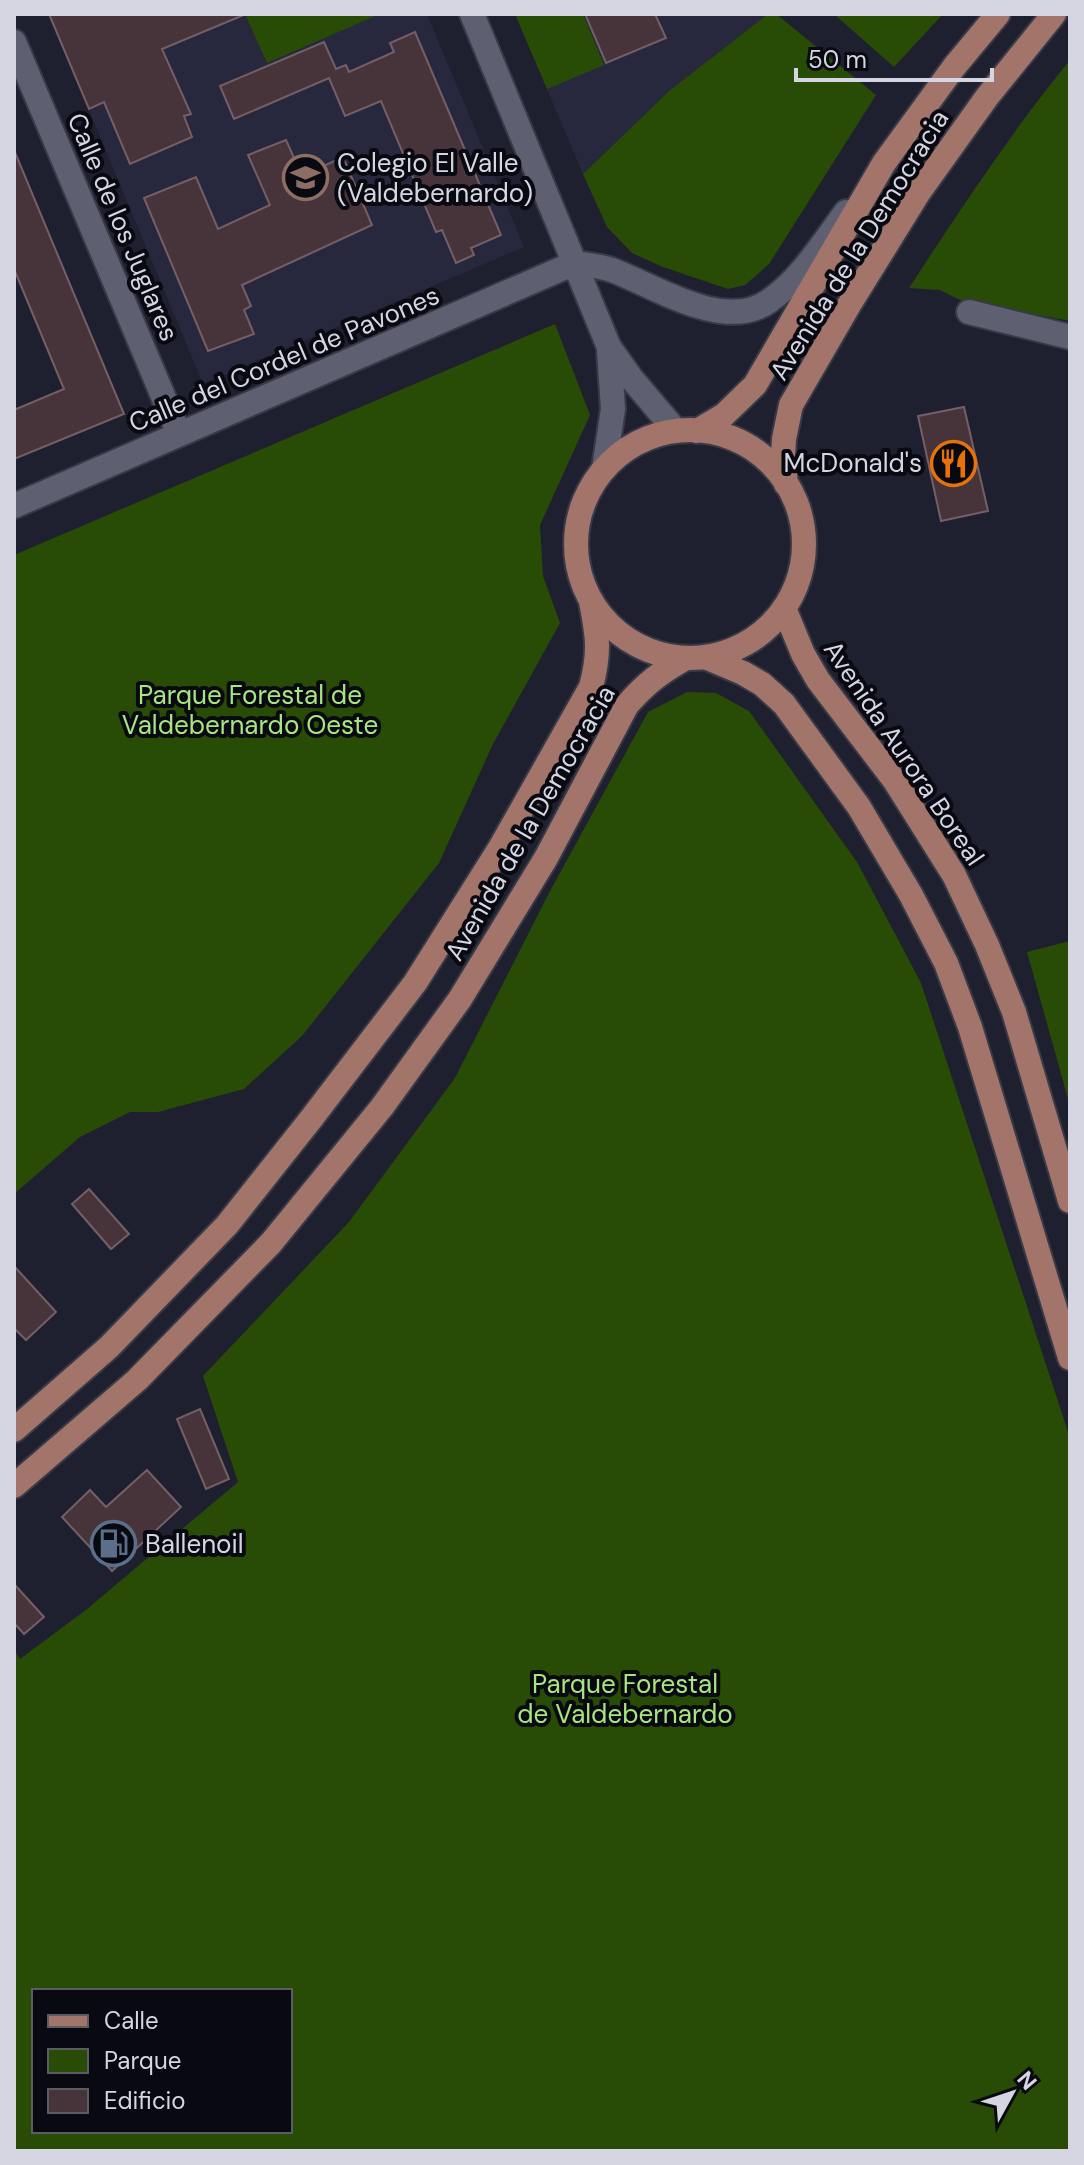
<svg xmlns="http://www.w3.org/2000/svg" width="1084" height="2165" font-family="'DM Sans',sans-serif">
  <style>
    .built { fill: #27283e }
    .green { fill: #284c05; fill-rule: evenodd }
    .building { fill: #47343a; stroke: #745f66; stroke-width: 2 }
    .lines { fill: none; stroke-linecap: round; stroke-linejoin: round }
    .minor-casing { stroke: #393a47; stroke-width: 28 }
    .major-casing { stroke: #393a47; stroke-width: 28 }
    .minor { stroke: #5e6072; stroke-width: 24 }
    .major { stroke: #a2746a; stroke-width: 24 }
    .labels { text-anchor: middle; stroke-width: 8; stroke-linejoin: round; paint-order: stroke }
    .poi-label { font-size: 26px; fill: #d5d6e1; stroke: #090a11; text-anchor: start }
    .street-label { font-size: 26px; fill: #d5d6e1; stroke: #090a11 }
    .park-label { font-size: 26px; fill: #a8e580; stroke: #090a11 }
  </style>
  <rect width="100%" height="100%" fill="#1e202f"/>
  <path class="built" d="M 49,14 L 427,14 L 524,247 L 203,384 Z
    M 515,14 L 768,14 L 669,91 L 583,174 Z"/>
  <path class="green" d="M 245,14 L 380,14 L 267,63 Z
    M 515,14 L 583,14 L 604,65 L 547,89 Z
    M 768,14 L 776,14 L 876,95 L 769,264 L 745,285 L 728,289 L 663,267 L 632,253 L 607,227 L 583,174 L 669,91 Z
    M 834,14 L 943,14 L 894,67 Z
    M 1070,60 L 1070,321 L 960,300 L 940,290 L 909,288 C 960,210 1011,132 1070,60 Z
    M 555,324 L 590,415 L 540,525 L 543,576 L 560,623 L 493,744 L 439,863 L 302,1036 L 244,1089 L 158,1112 L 130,1112 L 80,1137 L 14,1194 L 14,555 Z
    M 687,692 L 716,693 L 749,711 L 857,862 L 921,983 L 1070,1438 L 1070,2151 L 14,2151 L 14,1650 L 20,1659 L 87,1609 L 238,1482 L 203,1376 L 349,1222 L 455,1078 L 549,893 L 648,712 ZM 290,1991 L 290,2131 L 34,2131 L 34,1991 Z
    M 1070,941 L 1070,1106 L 1027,952 Z"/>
  <path class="building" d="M 49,14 L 246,14 L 162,49 L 191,114 L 184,116 L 192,137 L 130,164 L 104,102 L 89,109 Z
    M 585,14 L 655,14 L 666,38 L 606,63 Z
    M 415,32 L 501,235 L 471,248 L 474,255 L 456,263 L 442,230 L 436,232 L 381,101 L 345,116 L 329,78 L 234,119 L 220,86 L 324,42 L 336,69 L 346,65 L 349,72 L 394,52 L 390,43 Z
    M 286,140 L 302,176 L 343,157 L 372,225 L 242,285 L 251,306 L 244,310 L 254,334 L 208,351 L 144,198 L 196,177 L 218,229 L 270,205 L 248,155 Z
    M 14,150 L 124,414 L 14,459 L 14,410 L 64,389 L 14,269 Z
    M 964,407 L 988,511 L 941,521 L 918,416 Z
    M 89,1189 L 129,1234 L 111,1249 L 72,1204 Z
    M 14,1266 L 56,1312 L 26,1340 L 14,1328 Z
    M 200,1409 L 229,1479 L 206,1489 L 177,1419 Z
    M 147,1470 L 181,1507 L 112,1571 L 62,1517 L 90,1490 L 106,1507 Z
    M 14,1584 L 44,1617 L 24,1634 L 14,1623 Z"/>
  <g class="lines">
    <defs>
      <path id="minor" d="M 472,14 L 609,347 L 631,378 L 676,431
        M 14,42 L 179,434
        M 575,263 C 587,265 600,266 612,270 C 655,286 725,333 769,301 C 801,279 823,243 846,212
        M 969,312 L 1070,337
        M 604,469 L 613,409 L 609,350
        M 14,506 L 575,263"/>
      <path id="major" d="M576 544a114 114 0 1 1 228 0a114 114 0 1 1-228 0Z
        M 697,431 L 724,415 L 755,385 L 884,163 L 954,67 L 998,14
        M 786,484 L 783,456 L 784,439 L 791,405 L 849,305 L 919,192 L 987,97 L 1054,14
        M 784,608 L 803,654 L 818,680 L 895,781 L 954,875 L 987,945 L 1014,1012 L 1070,1201
        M 705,657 L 743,673 L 762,684 L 784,704 L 859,807 L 911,895 L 946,963 L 970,1027 L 1070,1358
        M 14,1430 L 109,1347 L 227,1225 L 311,1119 L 415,983 L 500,848 L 591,687 C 600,653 598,636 591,602
        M 14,1486 L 137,1380 L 271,1243 L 382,1107 L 460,999 L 546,858 L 627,705 C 646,683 661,672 686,658"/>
    </defs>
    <use href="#minor" class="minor-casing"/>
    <use href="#major" class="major-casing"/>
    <use href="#minor" class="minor"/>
    <use href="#major" class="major"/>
  </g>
  <defs>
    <symbol id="school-ring" viewBox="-11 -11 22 22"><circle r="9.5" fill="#090a11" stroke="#8d6e63" stroke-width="1.5"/><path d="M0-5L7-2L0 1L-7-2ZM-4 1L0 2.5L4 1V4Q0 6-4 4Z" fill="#8d6e63"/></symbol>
    <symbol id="restaurant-ring" viewBox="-11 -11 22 22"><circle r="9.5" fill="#090a11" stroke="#e8710a" stroke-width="1.5"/><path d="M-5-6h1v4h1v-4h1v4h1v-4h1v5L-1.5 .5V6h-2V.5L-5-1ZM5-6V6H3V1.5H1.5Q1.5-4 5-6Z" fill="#e8710a"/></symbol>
    <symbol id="fuel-ring" viewBox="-11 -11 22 22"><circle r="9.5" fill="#090a11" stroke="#5c6f8a" stroke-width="1.5"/><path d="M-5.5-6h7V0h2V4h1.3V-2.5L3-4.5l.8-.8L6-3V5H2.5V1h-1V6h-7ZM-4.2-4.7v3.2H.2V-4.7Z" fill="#5c6f8a"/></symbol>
  </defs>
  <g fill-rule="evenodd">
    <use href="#school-ring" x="280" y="152" width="51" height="51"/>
    <use href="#restaurant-ring" x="928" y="438" width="51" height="51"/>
    <use href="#fuel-ring" x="88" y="1518" width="51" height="51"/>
  </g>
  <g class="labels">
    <g class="poi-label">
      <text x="337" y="172">Colegio El Valle<tspan x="337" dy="30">(Valdebernardo)</tspan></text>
      <text x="922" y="472" text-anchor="end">McDonald's</text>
      <text x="145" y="1553">Ballenoil</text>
    </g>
    <g class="street-label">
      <text transform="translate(123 227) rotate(67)" y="9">Calle de los Juglares</text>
      <text transform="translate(859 245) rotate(-58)" y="9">Avenida de la Democracia</text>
      <text transform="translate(284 359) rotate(-23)" y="9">Calle del Cordel de Pavones</text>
      <text transform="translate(904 753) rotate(56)" y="9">Avenida Aurora Boreal</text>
      <text transform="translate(530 823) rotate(-60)" y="9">Avenida de la Democracia</text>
    </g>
    <g class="park-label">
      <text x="250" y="704">Parque Forestal de<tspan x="250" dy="30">Valdebernardo Oeste</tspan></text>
      <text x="625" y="1693">Parque Forestal<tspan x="625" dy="30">de Valdebernardo</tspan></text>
    </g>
  </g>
  <rect width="1084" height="2165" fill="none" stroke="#d5d6e1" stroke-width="32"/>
  <rect x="32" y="1989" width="260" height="144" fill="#090a11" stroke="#5b5c64" stroke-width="2"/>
  <rect x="48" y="2015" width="40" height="12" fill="#a2746a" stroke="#5b5c64" stroke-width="2"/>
  <text x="104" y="2029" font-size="24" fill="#d5d6e1">Calle</text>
  <rect x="48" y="2049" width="40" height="24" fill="#284c05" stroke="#5b5c64" stroke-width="2"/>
  <text x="104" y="2069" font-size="24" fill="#d5d6e1">Parque</text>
  <rect x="48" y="2089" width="40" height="24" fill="#47343a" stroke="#5b5c64" stroke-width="2"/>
  <text x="104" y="2109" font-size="24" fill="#d5d6e1">Edificio</text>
  <g transform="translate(1012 2093) rotate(50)" stroke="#090a11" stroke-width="6" paint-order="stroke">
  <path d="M0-6L14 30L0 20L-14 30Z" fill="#d5d6e1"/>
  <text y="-12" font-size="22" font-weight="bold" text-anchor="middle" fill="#d5d6e1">N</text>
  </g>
  <path d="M796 68v12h196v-12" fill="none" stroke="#d5d6e1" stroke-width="4"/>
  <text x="808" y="68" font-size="24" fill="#d5d6e1" stroke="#090a11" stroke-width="6" paint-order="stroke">50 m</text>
</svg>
